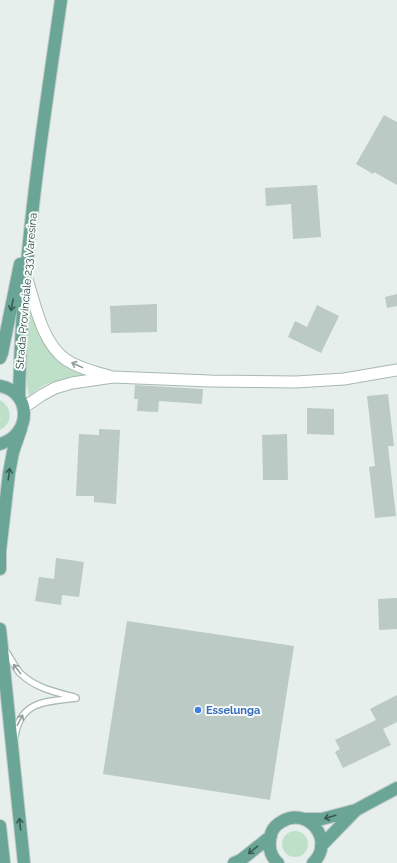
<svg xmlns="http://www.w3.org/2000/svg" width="397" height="863" font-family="Raleway,sans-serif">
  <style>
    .green { fill: #bfe0c8 }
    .building { fill: #bbcac4 }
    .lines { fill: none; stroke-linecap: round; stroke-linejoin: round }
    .service-casing { stroke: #a8b8b2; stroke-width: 8 }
    .minor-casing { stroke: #a8b8b2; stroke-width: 13 }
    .primary-casing { stroke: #c2cac8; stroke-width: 14 }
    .service { stroke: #fff; stroke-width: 5.5 }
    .minor { stroke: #fff; stroke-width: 11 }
    .primary { stroke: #6aa596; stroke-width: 12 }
    .oneway { stroke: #365b51 }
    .oneway2 { stroke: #92a09c }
    .shop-dot { fill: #3f7fe0; stroke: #f7fbf9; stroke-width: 1.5 }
    .labels { text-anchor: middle; stroke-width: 4; stroke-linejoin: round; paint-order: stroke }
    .street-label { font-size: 11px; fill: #24423a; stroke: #f7fbf9 }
    .shop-label { font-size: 11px; font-weight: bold; fill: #366cbe; stroke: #f7fbf9; text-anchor: start }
  </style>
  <rect width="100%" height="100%" fill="#e6efeb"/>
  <path class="green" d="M 30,311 L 32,311 C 39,340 54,368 85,375 L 85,377 C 67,378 43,380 31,396 L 29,396 C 23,368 27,339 30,311 Z
    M 0,400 C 13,408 13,423 0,430 Z
    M282 844a13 13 0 1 1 26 0a13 13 0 1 1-26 0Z"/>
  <path class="building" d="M 384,115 L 397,122 L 397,185 L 374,172 L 373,174 L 356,164 Z
    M 317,185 L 321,237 L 293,239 L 291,204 L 266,206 L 265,188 Z
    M 397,294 L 397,306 L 387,308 L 385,297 Z
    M 157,304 L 157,332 L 111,333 L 110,306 Z
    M 317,305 L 339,316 L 321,353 L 288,337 L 295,321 L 307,327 Z
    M 135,385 L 203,389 L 202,404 L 159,401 L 158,412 L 137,411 L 138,399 L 134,399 Z
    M 388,394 L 394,446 L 388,446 L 396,516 L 375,518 L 369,467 L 375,466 L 367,396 Z
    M 307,408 L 334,409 L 334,435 L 307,434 Z
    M 99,429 L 120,430 L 116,504 L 94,502 L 94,496 L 76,496 L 79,434 L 99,435 Z
    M 287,434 L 288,480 L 263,480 L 262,435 Z
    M 56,558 L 84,562 L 79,597 L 62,595 L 61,605 L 35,601 L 39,577 L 54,579 Z
    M 397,598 L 397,629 L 379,630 L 378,599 Z
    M 127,621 L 294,646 L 270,800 L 103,774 Z
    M 397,695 L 397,722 L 383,729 L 391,745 L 343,768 L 335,752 L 340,749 L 335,740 L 376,720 L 370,709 Z"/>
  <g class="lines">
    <defs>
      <path id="service" d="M 5,650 C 10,657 14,666 20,673 C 35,688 55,692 74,697
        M 15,736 C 21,700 46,702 76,698"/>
      <path id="minor" d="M 26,276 C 35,303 41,341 65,359 C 78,368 95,372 109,376
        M 23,408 L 42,395 L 55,388 L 72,383 L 113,377 L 210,381 L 296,382 L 344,379 L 397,370"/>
      <path id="primary" d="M 0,358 L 2,353 L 20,264
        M 0,386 C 32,392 32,435 0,444
        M 19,398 C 20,356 22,315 26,274 C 34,182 48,91 61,0
        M 0,569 L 0,551 L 9,473 L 13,452 L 21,429
        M 0,629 L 24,863
        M 303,819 L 322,819 L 356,810 L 397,788
        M 0,826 L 4,863
        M 321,846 L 355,811
        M 234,863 L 241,860 L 271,836
        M 278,863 C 271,857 269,849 270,841 C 270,833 274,826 281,822 C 308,805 336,841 313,863"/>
    </defs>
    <use href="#service" class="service-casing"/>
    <use href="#minor" class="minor-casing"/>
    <use href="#primary" class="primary-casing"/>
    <use href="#service" class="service"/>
    <use href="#minor" class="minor"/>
    <use href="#primary" class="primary"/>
  </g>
  <defs><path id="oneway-shaft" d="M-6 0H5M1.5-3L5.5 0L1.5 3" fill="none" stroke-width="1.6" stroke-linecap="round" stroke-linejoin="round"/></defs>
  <g class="oneway">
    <use href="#oneway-shaft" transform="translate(12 305) rotate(101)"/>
    <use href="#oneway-shaft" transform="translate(9 474) rotate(-82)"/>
    <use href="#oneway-shaft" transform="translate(330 817) rotate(164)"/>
    <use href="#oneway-shaft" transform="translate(20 824) rotate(-96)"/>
    <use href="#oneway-shaft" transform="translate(253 850) rotate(141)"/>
  </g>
  <g class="oneway2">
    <use href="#oneway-shaft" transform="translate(77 365) rotate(-156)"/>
    <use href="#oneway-shaft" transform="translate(17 669) rotate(-128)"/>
    <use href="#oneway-shaft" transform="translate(20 720) rotate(-62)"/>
  </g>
  <circle class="shop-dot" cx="198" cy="710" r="4"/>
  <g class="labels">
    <g class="street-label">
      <text transform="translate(26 291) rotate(-85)" y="4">Strada Provinciale 233 Varesina</text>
    </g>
    <g class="shop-label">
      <text x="206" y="714">Esselunga</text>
    </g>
  </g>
</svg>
